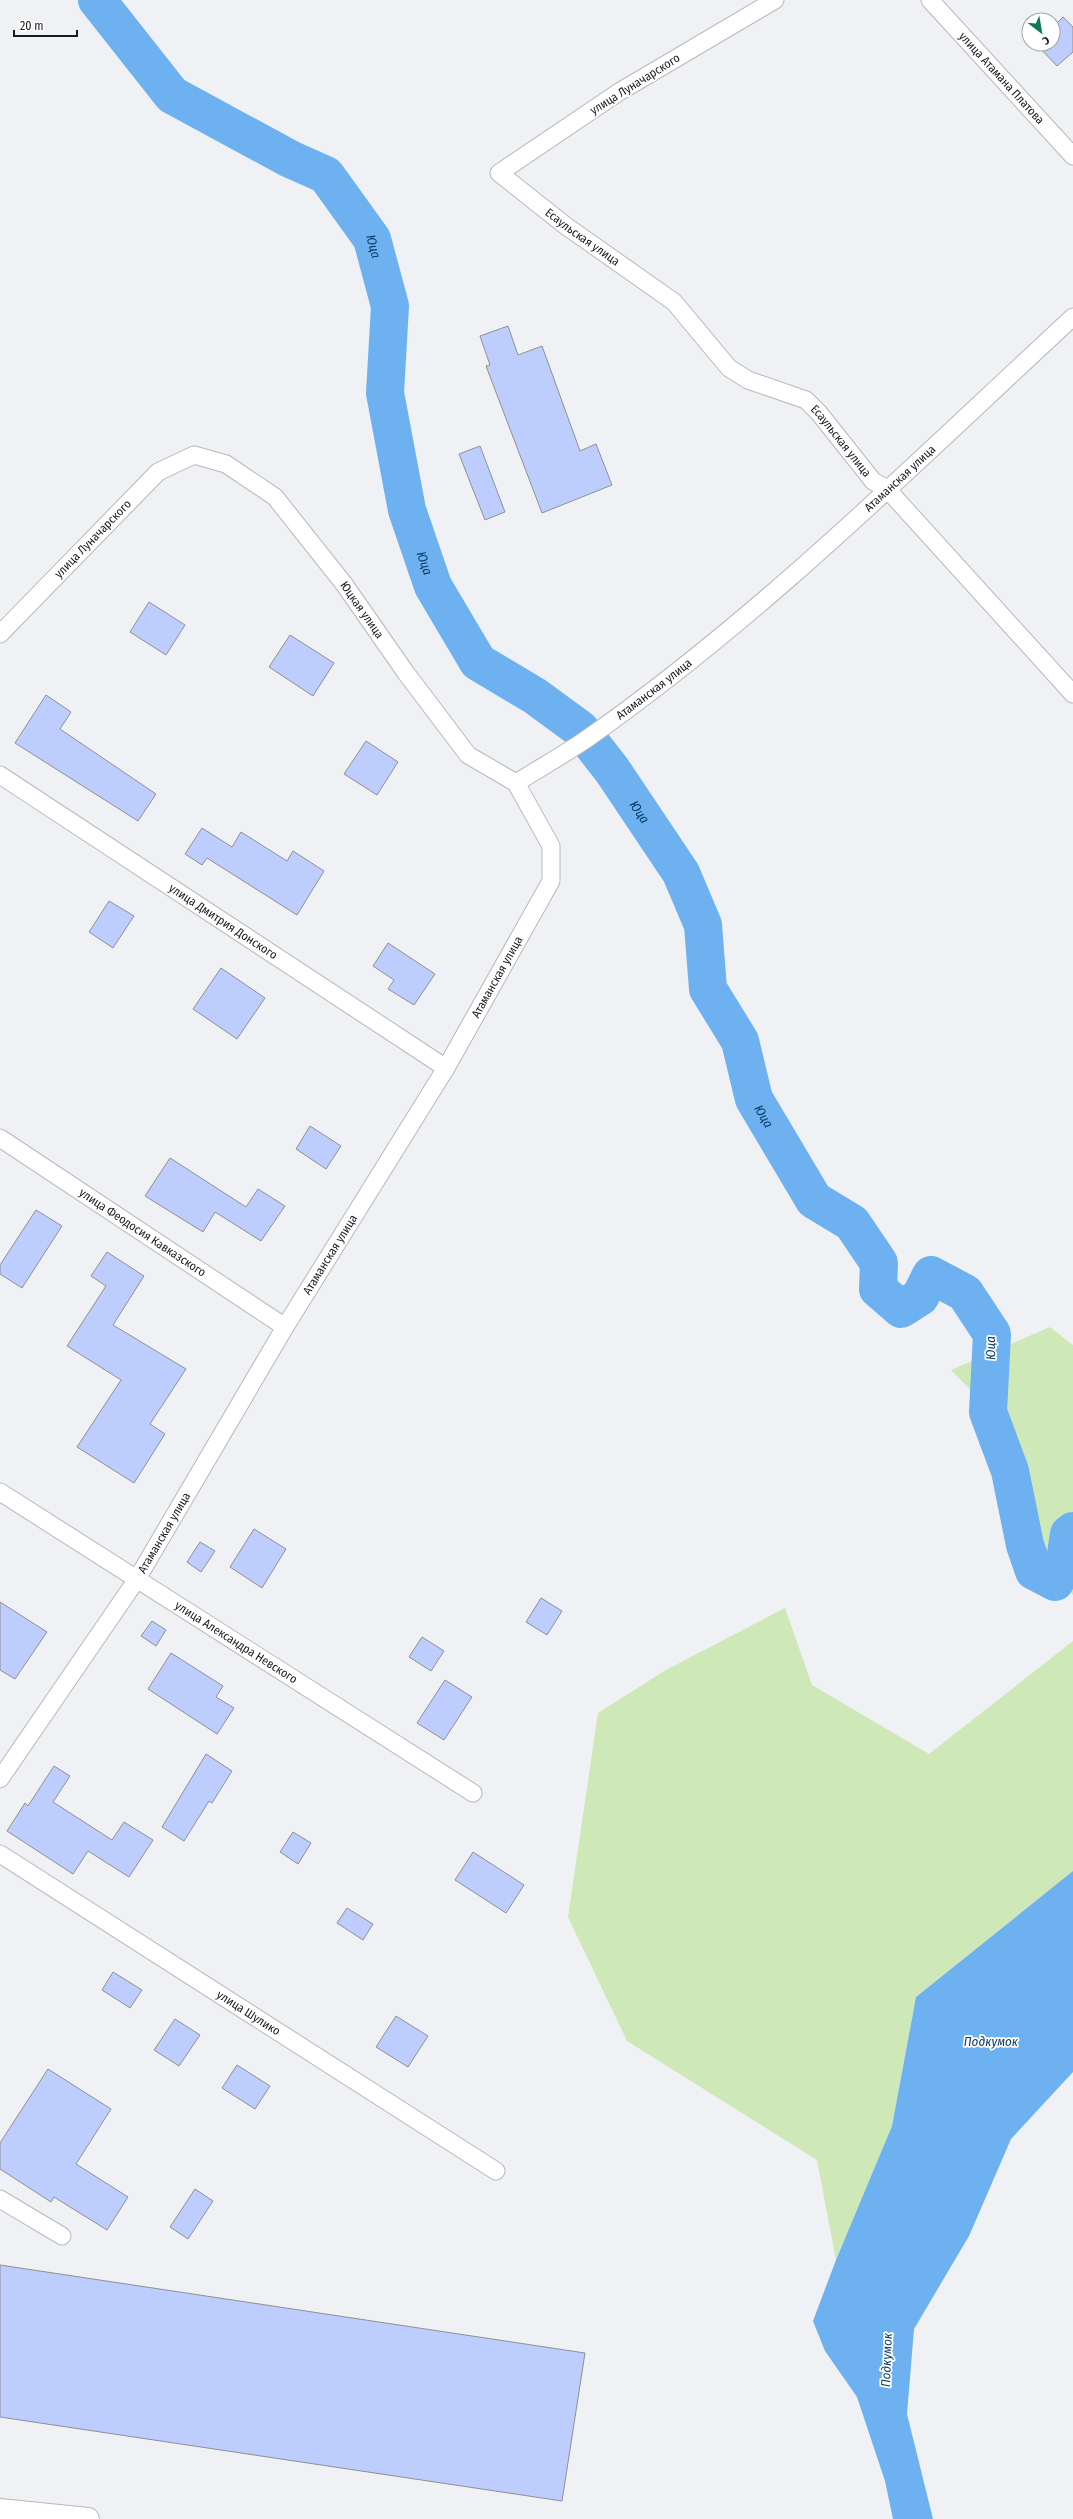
<svg xmlns="http://www.w3.org/2000/svg" width="1073" height="2519" font-family="'Fira Sans Condensed',sans-serif">
  <style>
    .green { fill: #cee8b8 }
    .water { fill: #6db1f1 }
    .lines { fill: none; stroke-linecap: round; stroke-linejoin: round }
    .river { stroke: #6db1f1; stroke-width: 38 }
    .building { fill: #bdcdfd; stroke: #8f9092 }
    .minor-casing { stroke: #b7b8bb; stroke-width: 19 }
    .primary-casing { stroke: #b7b8bb; stroke-width: 24 }
    .minor { stroke: #fff; stroke-width: 17 }
    .primary { stroke: #fff; stroke-width: 22 }
    .labels { text-anchor: middle; stroke-width: 3.5; stroke-linejoin: round; paint-order: stroke }
    .street-label { font-size: 12px; fill: #1b1b1c; stroke: #fff }
    .water-label { font-size: 13px; font-style: italic; fill: #093d66; stroke: #fff }
  </style>
  <rect width="100%" height="100%" fill="#eff1f4"/>
  <path class="green" d="M 1050,1327 L 1073,1345 L 1073,1595 L 1045,1560 L 1031,1524 L 1018,1438 L 951,1370 Z
    M 785,1608 L 812,1685 L 929,1754 L 1073,1641 L 1073,1871 L 916,1997 L 892,2126 L 836,2260 L 817,2160 L 627,2041 L 568,1917 L 598,1713 L 666,1670 Z"/>
  <path class="water" d="M 1073,1871 L 1073,2072 L 1011,2139 L 969,2236 L 914,2329 L 907,2414 L 933,2519 L 893,2519 L 885,2481 L 857,2397 L 825,2351 L 813,2321 L 836,2260 L 892,2126 L 916,1997 Z"/>
  <g class="lines">
    <path class="river" id="s1" d="M 97,0 L 172,95 L 290,159 L 326,175 L 372,239 L 390,306 L 385,393 L 407,510 L 433,586 L 478,662 L 535,696 L 580,729 L 612,770 L 681,873 L 703,925 L 708,989 L 740,1041 L 754,1099 L 814,1200 L 852,1223 L 879,1263 L 878,1289 L 901,1309 L 920,1297 L 931,1275 L 965,1293 L 992,1334 L 988,1412 L 1010,1471 L 1025,1545 L 1034,1571 L 1055,1582 L 1064,1567 L 1069,1534 L 1073,1531"/>
  </g>
  <path class="building" d="M 1063,17 L 1073,27 L 1073,52 L 1057,66 L 1036,44 L 1053,44 L 1053,27 Z
    M 508,326 L 518,355 L 542,346 L 580,451 L 596,444 L 612,485 L 542,513 L 486,366 L 490,365 L 480,336 Z
    M 480,446 L 505,512 L 485,520 L 459,454 Z
    M 149,602 L 185,625 L 166,655 L 130,632 Z
    M 290,635 L 334,663 L 313,696 L 269,667 Z
    M 46,695 L 71,712 L 60,729 L 156,794 L 138,821 L 15,743 Z
    M 366,741 L 398,762 L 377,795 L 344,774 Z
    M 202,828 L 232,847 L 241,832 L 287,861 L 293,851 L 324,871 L 297,915 L 207,858 L 202,865 L 185,854 Z
    M 109,901 L 134,916 L 113,948 L 89,932 Z
    M 388,943 L 435,974 L 414,1005 L 388,989 L 394,980 L 373,966 Z
    M 221,968 L 265,998 L 237,1039 L 193,1009 Z
    M 310,1126 L 341,1146 L 326,1169 L 296,1149 Z
    M 170,1158 L 246,1207 L 258,1189 L 285,1206 L 261,1241 L 215,1212 L 203,1232 L 145,1196 Z
    M 36,1210 L 62,1226 L 22,1288 L 0,1274 L 0,1265 Z
    M 107,1252 L 144,1276 L 113,1325 L 186,1369 L 150,1424 L 165,1434 L 134,1483 L 77,1447 L 121,1380 L 67,1346 L 106,1286 L 91,1276 Z
    M 254,1529 L 286,1549 L 262,1588 L 230,1567 Z
    M 200,1542 L 215,1551 L 201,1572 L 187,1562 Z
    M 541,1598 L 562,1611 L 547,1635 L 526,1622 Z
    M 0,1602 L 47,1632 L 15,1679 L 0,1670 Z
    M 152,1621 L 166,1630 L 156,1646 L 141,1636 Z
    M 422,1637 L 444,1651 L 431,1671 L 409,1657 Z
    M 171,1653 L 223,1686 L 216,1697 L 234,1708 L 217,1734 L 148,1689 Z
    M 445,1680 L 472,1697 L 444,1740 L 417,1723 Z
    M 206,1754 L 232,1771 L 212,1803 L 209,1801 L 184,1841 L 162,1827 Z
    M 54,1766 L 70,1776 L 53,1802 L 112,1840 L 124,1822 L 153,1840 L 129,1877 L 88,1851 L 73,1874 L 7,1831 L 25,1803 L 28,1806 Z
    M 293,1832 L 311,1843 L 298,1864 L 280,1852 Z
    M 473,1852 L 524,1885 L 506,1913 L 455,1880 Z
    M 347,1908 L 373,1924 L 363,1940 L 337,1923 Z
    M 113,1972 L 142,1990 L 130,2008 L 102,1990 Z
    M 396,2016 L 428,2036 L 408,2067 L 376,2047 Z
    M 175,2019 L 200,2035 L 179,2066 L 154,2050 Z
    M 237,2065 L 270,2086 L 255,2109 L 222,2088 Z
    M 48,2069 L 111,2109 L 76,2164 L 128,2197 L 107,2230 L 54,2197 L 51,2202 L 0,2169 L 0,2143 Z
    M 195,2189 L 213,2201 L 188,2239 L 170,2227 Z
    M 0,2265 L 585,2353 L 562,2501 L 0,2417 Z"/>
  <g class="lines">
    <defs>
      <g id="minor">
        <path id="s2" d="M 775,0 L 619,92 L 499,173 L 566,226 L 674,302 L 729,368 L 748,380 L 806,400 L 819,413 L 873,481 L 887,489 L 1073,694"/>
        <path id="s3" d="M 930,0 L 1073,156"/>
        <path id="s4" d="M 0,634 L 158,472 L 194,455 L 226,464 L 275,497 L 344,584 L 406,673 L 468,755 L 516,783"/>
        <path id="s5" d="M 0,775 L 446,1068"/>
        <path id="s6" d="M 516,783 C 540,768 565,754 588,738 C 763,615 916,462 1073,317"/>
        <path id="s7" d="M 0,1138 L 285,1327"/>
        <path id="s8" d="M 0,1492 L 473,1793"/>
        <path id="s9" d="M 0,1779 L 137,1579 L 285,1327 L 446,1068 L 551,881 L 551,846 L 516,783"/>
        <path id="s10" d="M 0,1854 L 496,2171"/>
        <path d="M 0,2199 L 62,2236"/>
      </g>
      <path id="primary" d="M 0,2510 L 88,2519"/>
    </defs>
    <use href="#minor" class="minor-casing"/>
    <use href="#primary" class="primary-casing"/>
    <use href="#minor" class="minor"/>
    <use href="#primary" class="primary"/>
  </g>
  <g class="labels">
    <g class="street-label">
      <text dy="4" stroke="none"><textPath href="#s3" startOffset="106">улица Атамана Платова</textPath></text>
      <text transform="translate(635 84) rotate(-32)" y="4">улица Луначарского</text>
      <text dy="4" stroke="none"><textPath href="#s2" startOffset="431">Есаульская улица</textPath></text>
      <text dy="4" stroke="none"><textPath href="#s2" startOffset="767">Есаульская улица</textPath></text>
      <text dy="4" stroke="none"><textPath href="#s6" startOffset="491">Атаманская улица</textPath></text>
      <text dy="4" stroke="none"><textPath href="#s4" startOffset="133">улица Луначарского</textPath></text>
      <text dy="4" stroke="none"><textPath href="#s4" startOffset="501">Юцкая улица</textPath></text>
      <text dy="4" stroke="none"><textPath href="#s6" startOffset="167">Атаманская улица</textPath></text>
      <text dy="4" stroke="none"><textPath href="#s5" startOffset="267">улица Дмитрия Донского</textPath></text>
      <text dy="4" stroke="none"><textPath href="#s9" startOffset="944">Атаманская улица</textPath></text>
      <text dy="4" stroke="none"><textPath href="#s7" startOffset="171">улица Феодосия Кавказского</textPath></text>
      <text dy="4" stroke="none"><textPath href="#s9" startOffset="620">Атаманская улица</textPath></text>
      <text dy="4" stroke="none"><textPath href="#s9" startOffset="296">Атаманская улица</textPath></text>
      <text dy="4" stroke="none"><textPath href="#s8" startOffset="280">улица Александра Невского</textPath></text>
      <text dy="4" stroke="none"><textPath href="#s10" startOffset="295">улица Шулико</textPath></text>
    </g>
    <g class="water-label">
      <text dy="5" stroke="none"><textPath href="#s1" startOffset="381">Юца</textPath></text>
      <text dy="5" stroke="none"><textPath href="#s1" startOffset="705">Юца</textPath></text>
      <text dy="5" stroke="none"><textPath href="#s1" startOffset="1042">Юца</textPath></text>
      <text dy="5" stroke="none"><textPath href="#s1" startOffset="1377">Юца</textPath></text>
      <text transform="translate(990 1348) rotate(-91)" y="5">Юца</text>
      <text x="991" y="2046">Подкумок</text>
      <text transform="translate(886 2360) rotate(-88)" y="5">Подкумок</text>
    </g>
  </g>
  <g transform="translate(1041 32) rotate(149)"><circle r="19" fill="#ffffff" stroke="#a4a4a4"/>
  <path d="M0-3L7 15L0 10L-7 15Z" fill="#0f7a54"/>
  <text y="-6" font-size="11" font-weight="bold" text-anchor="middle" fill="#1b1b1c">С</text>
  </g>
  <path d="M14 30v6h63v-6" fill="none" stroke="#1b1b1c" stroke-width="2"/>
  <text x="20" y="30" font-size="12" fill="#1b1b1c" stroke="#ffffff" stroke-width="3" paint-order="stroke">20 m</text>
</svg>
